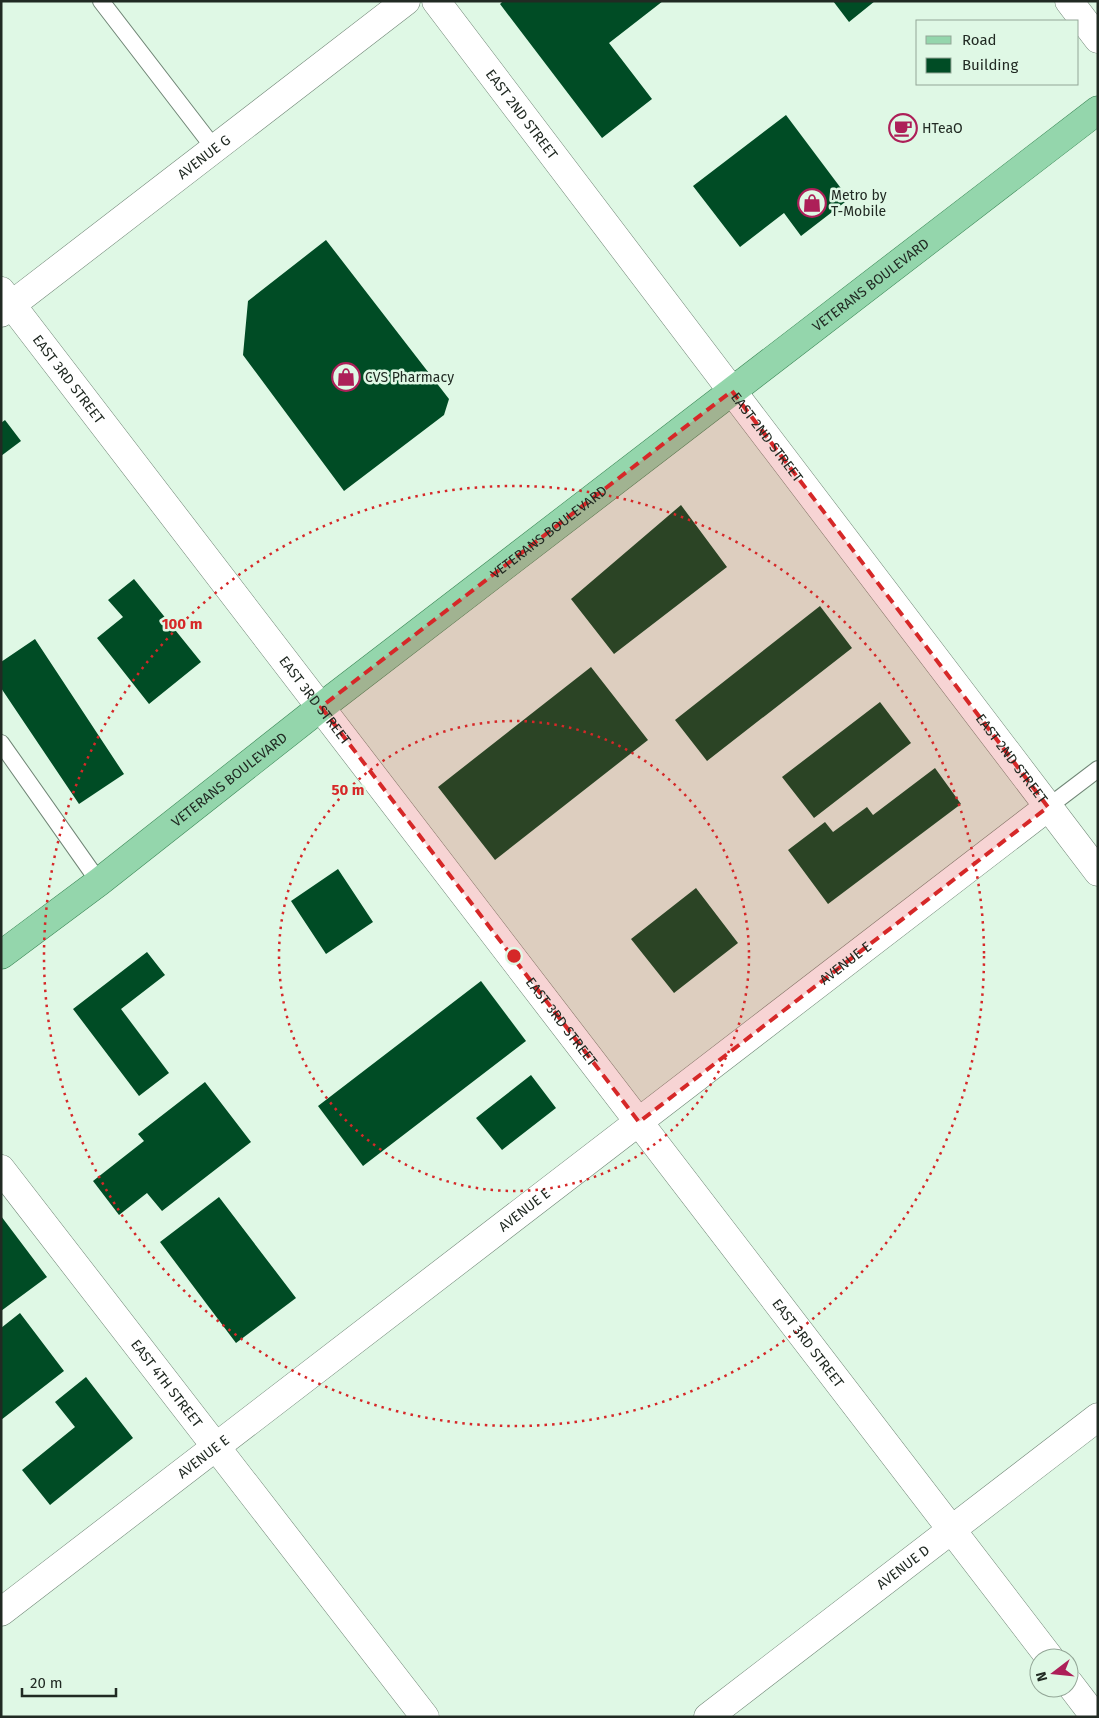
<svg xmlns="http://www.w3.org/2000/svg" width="1099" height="1718" font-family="'Fira Sans',sans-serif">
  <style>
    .building { fill: #004c25 }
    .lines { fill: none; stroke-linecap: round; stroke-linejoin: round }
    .service-casing { stroke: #708676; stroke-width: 18 }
    .minor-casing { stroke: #708676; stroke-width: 29 }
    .tertiary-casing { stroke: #708676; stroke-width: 29 }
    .primary-casing { stroke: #3d8858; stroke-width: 29 }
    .service { stroke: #fff; stroke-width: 16 }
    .minor { stroke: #fff; stroke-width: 28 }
    .tertiary { stroke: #fff; stroke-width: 28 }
    .primary { stroke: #94d6ac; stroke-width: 28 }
    .marked { fill: #d62828; fill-opacity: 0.2; stroke: #d62828; stroke-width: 4; stroke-dasharray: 10 6; stroke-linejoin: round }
    .ring { fill: none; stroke: #d62828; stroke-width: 2.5; stroke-dasharray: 2.5 5 }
    .labels { text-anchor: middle; stroke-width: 5; stroke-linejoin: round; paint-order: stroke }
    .street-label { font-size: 14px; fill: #212a23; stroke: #dff8e5 }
    .poi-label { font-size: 14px; fill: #212a23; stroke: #dff8e5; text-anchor: start }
    .centre { fill: #d62828; stroke: #dff8e5; stroke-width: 2.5 }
    .ring-label { font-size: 15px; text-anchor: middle; font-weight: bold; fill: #d62828; stroke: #dff8e5; stroke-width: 5; stroke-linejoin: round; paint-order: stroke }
  </style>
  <rect width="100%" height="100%" fill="#dff8e5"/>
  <path class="building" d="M 503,1 L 663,1 L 609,43 L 652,99 L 602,138 L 500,4 Z
    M 833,1 L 875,1 L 849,22 Z
    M 786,115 L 849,199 L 801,236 L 784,213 L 740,247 L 693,186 Z
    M 326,240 L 449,399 L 444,415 L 344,491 L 243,355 L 248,301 Z
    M 5,420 L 21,441 L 1,456 L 1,423 Z
    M 681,505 L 727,567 L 614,654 L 571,599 Z
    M 134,579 L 201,662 L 149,704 L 97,638 L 123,617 L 108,600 Z
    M 820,606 L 852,648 L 707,761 L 675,720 Z
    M 35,639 L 124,774 L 79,804 L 1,688 L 1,662 Z
    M 591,667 L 648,740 L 495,860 L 438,787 Z
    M 880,702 L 911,743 L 814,818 L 782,777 Z
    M 935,768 L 961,804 L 828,904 L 788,850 L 825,822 L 833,832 L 867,807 L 873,815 Z
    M 338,869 L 373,922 L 326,954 L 291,901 Z
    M 696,888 L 738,943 L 674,993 L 631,939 Z
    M 147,952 L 165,975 L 121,1009 L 169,1073 L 139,1096 L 73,1009 Z
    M 481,981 L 526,1041 L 363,1166 L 318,1106 Z
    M 531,1075 L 556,1108 L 502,1150 L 476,1118 Z
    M 205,1082 L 251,1142 L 162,1211 L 147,1193 L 119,1215 L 93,1181 L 144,1141 L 138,1134 Z
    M 219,1197 L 296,1298 L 236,1343 L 160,1242 Z
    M 1,1216 L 47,1277 L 1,1311 Z
    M 20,1313 L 64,1371 L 1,1420 L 1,1328 Z
    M 86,1377 L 133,1438 L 50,1505 L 22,1470 L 75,1427 L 55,1402 Z"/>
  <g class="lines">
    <defs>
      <path id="service" d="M 101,1 L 214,148
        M 1,743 L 99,882
        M 1048,807 L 1098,769"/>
      <g id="minor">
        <path id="s1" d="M 436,1 L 732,391"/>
        <path d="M 1069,1 L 1098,39"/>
        <path id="s2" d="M 1,291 L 1050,1658"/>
        <path id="s3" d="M 1,313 L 406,1"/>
        <path id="s4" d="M 1,1169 L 425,1717"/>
        <path id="s5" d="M 1,1612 L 1048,807"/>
        <path d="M 1069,1683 L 1095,1717"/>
        <path id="s6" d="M 708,1717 L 1098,1417"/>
      </g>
      <g id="tertiary">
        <path id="s7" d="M 732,391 L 1098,872"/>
      </g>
      <g id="primary">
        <path id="s8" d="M 1,955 L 99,882 L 321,707 L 1098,110"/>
      </g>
    </defs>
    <use href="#service" class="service-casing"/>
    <use href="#minor" class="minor-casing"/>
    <use href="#tertiary" class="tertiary-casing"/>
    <use href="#primary" class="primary-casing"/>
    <use href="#service" class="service"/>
    <use href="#minor" class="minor"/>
    <use href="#tertiary" class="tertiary"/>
    <use href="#primary" class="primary"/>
  </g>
  <path class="marked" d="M 732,391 L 1048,807 L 639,1122 L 321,707 Z"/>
  <g class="ring">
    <circle cx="514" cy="956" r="235"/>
    <circle cx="514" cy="956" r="470"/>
  </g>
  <defs>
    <symbol id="cafe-ring" viewBox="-11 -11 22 22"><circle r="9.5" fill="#dff8e5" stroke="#ad1f58" stroke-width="1.5"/><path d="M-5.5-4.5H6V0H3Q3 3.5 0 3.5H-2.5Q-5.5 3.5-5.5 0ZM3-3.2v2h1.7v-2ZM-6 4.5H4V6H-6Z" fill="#ad1f58"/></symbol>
    <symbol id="shop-ring" viewBox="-11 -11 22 22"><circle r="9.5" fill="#dff8e5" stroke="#ad1f58" stroke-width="1.5"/><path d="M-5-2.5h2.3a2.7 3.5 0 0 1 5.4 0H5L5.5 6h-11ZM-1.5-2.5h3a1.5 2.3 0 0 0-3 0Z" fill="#ad1f58"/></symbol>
  </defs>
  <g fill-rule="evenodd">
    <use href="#cafe-ring" x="887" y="112" width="32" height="32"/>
    <use href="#shop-ring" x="796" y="187" width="32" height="32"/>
    <use href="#shop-ring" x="330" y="361" width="32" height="32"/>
  </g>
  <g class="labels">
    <g class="street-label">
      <text dy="5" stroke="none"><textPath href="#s1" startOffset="142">EAST 2ND STREET</textPath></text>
      <text dy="5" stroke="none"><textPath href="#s3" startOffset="256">AVENUE G</textPath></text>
      <text dy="5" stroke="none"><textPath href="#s8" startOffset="1098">VETERANS BOULEVARD</textPath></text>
      <text dy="5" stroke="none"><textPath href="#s2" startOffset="111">EAST 3RD STREET</textPath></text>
      <text dy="5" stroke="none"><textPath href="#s7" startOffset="58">EAST 2ND STREET</textPath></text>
      <text dy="5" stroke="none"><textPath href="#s8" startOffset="692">VETERANS BOULEVARD</textPath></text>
      <text dy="5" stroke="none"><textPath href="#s2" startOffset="516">EAST 3RD STREET</textPath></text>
      <text dy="5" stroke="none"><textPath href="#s7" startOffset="462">EAST 2ND STREET</textPath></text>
      <text dy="5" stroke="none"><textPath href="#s8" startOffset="288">VETERANS BOULEVARD</textPath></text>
      <text dy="5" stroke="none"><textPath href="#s5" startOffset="1065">AVENUE E</textPath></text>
      <text dy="5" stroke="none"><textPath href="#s2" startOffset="921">EAST 3RD STREET</textPath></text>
      <text dy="5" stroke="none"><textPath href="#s5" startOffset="660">AVENUE E</textPath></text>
      <text dy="5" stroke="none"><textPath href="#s2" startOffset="1326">EAST 3RD STREET</textPath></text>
      <text dy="5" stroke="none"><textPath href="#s4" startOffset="271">EAST 4TH STREET</textPath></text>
      <text dy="5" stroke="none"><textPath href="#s5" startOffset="255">AVENUE E</textPath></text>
      <text dy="5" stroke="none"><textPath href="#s6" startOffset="246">AVENUE D</textPath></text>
    </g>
    <g class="poi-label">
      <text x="922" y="133">HTeaO</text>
      <text x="831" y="200">Metro by<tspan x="831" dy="16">T-Mobile</tspan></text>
      <text x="365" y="382">CVS Pharmacy</text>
    </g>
  </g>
  <circle cx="514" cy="956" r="8" class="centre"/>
  <g class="ring-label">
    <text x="182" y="629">100 m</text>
    <text x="348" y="795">50 m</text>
  </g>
  <rect width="1099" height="1718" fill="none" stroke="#212a23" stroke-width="5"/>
  <rect x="916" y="20" width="162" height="65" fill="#dff8e5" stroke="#93a697"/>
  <rect x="926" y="36" width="25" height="8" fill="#94d6ac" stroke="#93a697"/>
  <text x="962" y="45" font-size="15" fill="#212a23">Road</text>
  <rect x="926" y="58" width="25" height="15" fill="#004c25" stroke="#93a697"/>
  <text x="962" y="70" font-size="15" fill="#212a23">Building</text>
  <g transform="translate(1054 1673) rotate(254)"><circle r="24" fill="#dff8e5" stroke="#93a697"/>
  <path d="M0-4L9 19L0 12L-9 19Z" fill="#ad1f58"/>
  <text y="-8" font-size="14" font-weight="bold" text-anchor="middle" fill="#212a23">N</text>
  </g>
  <path d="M22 1688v8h94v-8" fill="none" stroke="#212a23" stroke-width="2.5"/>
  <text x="30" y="1688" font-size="15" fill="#212a23" stroke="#dff8e5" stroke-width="4" paint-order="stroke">20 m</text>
</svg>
